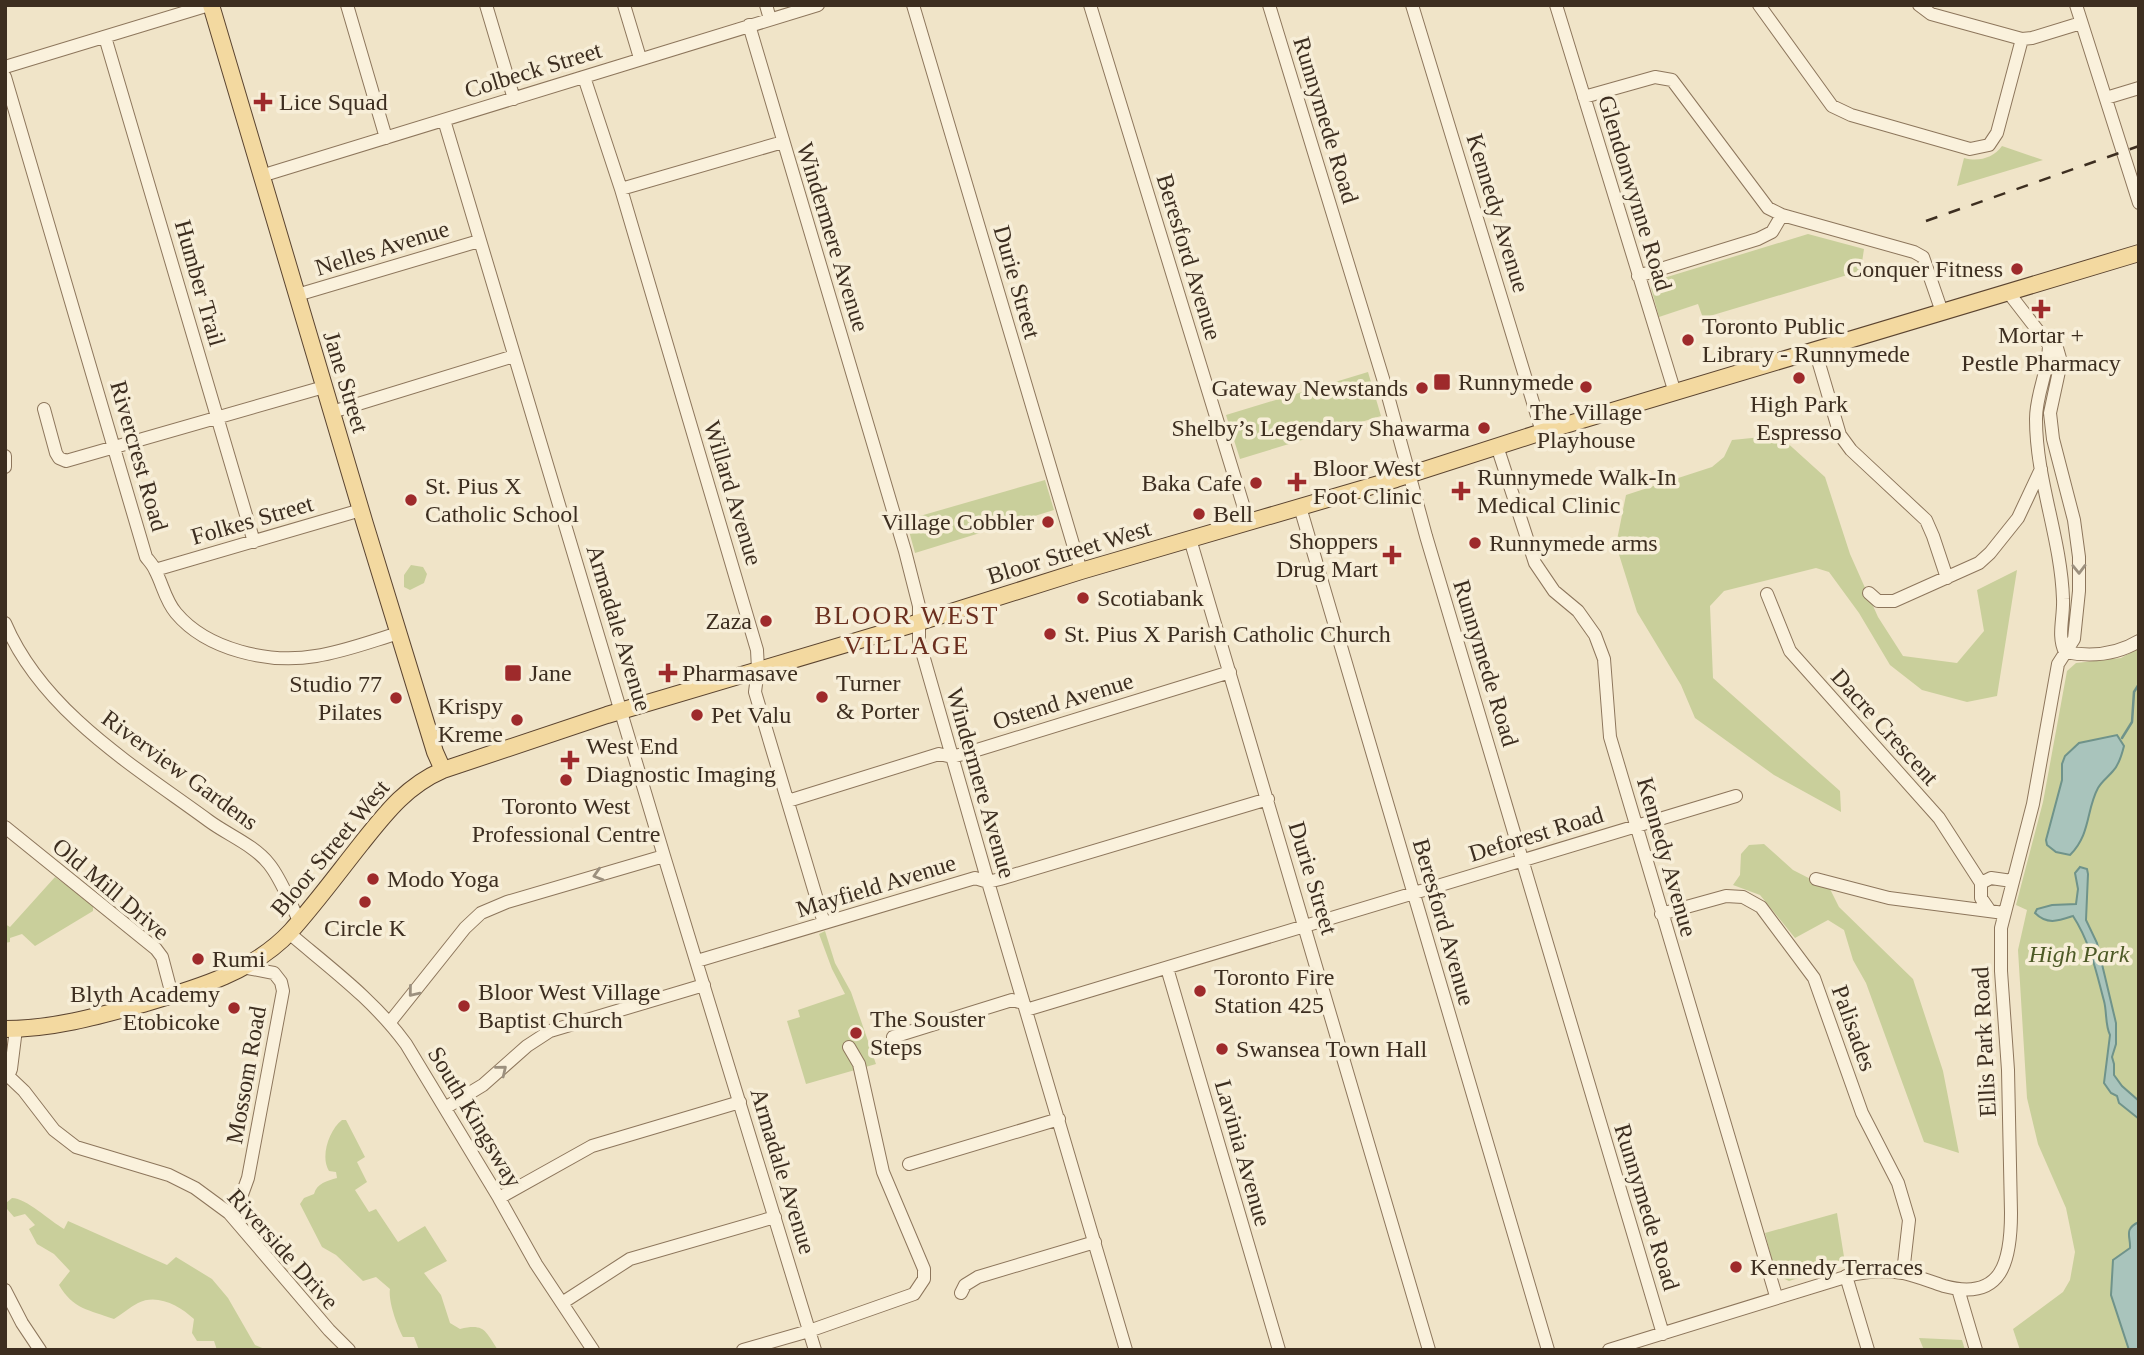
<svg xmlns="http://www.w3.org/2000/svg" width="2144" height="1355" font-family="'Times New Roman',serif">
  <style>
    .green { fill: #c9cf9b }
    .water { fill: #a9c4bc; stroke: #6f938a; stroke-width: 2 }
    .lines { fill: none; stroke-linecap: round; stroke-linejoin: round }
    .stream { stroke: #6f938a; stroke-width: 2.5 }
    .minor-casing { stroke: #8d765c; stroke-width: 14 }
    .major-casing { stroke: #5b4430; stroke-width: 18 }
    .minor { stroke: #faf1dc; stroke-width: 12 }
    .major { stroke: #f3d9a0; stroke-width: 16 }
    .rail { stroke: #3d2e20; stroke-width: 2.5; stroke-dasharray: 12 12; stroke-linecap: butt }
    .oneway { stroke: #9c907e }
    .poi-dot { fill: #9e2a2b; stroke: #f7eed8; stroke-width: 2.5 }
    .labels { text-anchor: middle; stroke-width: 7; stroke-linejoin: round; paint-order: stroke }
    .street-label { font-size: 24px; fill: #3d2e20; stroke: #f7eed8 }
    .poi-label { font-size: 24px; fill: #3d2e20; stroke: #f7eed8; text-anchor: start }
    .park-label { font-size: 24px; font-style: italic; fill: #4d5a26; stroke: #f7eed8 }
    .neighbourhood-label { font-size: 26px; letter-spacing: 2px; fill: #6b2e1e; stroke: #f7eed8 }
  </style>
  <rect width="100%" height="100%" fill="#f0e4c8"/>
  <path class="green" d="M 2002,146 L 2043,160 L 1957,186 L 1964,158 C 1979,162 1993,158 2002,146 Z
    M 1808,234 L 1864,249 L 1861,269 L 1854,273 L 1703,318 L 1698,304 L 1659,317 L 1651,288 L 1654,281 Z
    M 1368,372 L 1381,416 L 1240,459 L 1226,415 Z
    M 1762,437 L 1783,439 L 1825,477 L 1850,554 L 1878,617 L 1903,656 L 1957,663 L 1984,631 L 1977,590 L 2017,570 L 1997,696 L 1967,702 L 1922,690 L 1890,665 L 1859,613 L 1829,572 L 1816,568 L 1724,591 L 1710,606 L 1713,678 L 1840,791 L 1841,812 L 1774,775 L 1695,718 L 1681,685 L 1637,612 L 1616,545 L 1626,495 L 1712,467 L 1724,457 L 1732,440 Z
    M 1045,480 L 1054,510 L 915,553 L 906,520 Z
    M 411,565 L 423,567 L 427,574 L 424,583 L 410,590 L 404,587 L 404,575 Z
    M 2139,648 L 2139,1350 L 2020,1350 L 2013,1329 L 2063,1292 L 2070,1280 L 2075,1252 L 2066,1208 L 2038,1144 L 2027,1098 L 2018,950 L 2027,910 L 2016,905 L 2043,802 L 2067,671 L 2076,663 L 2121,658 Z
    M 1764,844 L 1793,870 L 1830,889 L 1839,907 L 1913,979 L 1943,1071 L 1959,1153 L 1924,1142 L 1866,983 L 1853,960 L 1844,930 L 1828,920 L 1795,938 L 1760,895 L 1733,885 L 1740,875 L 1741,854 L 1749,845 Z
    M 55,877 L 93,904 L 93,911 L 35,946 L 22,934 L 10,938 L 10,942 L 5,943 L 5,924 L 10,927 Z
    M 825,931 L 835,963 L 851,992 L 876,1064 L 806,1084 L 787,1021 L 800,1017 L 798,1010 L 845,994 L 832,969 L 819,934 Z
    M 342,1120 L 346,1120 L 365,1157 L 357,1162 L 367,1182 L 355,1190 L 369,1212 L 376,1209 L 398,1242 L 425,1226 L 447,1261 L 424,1273 L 441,1295 L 450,1323 L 460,1329 C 485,1323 485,1331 498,1350 L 419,1350 L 414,1337 L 403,1337 C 397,1326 388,1301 390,1289 L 376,1277 L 363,1281 L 336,1255 L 322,1247 L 300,1204 L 304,1198 L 314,1194 C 317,1183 327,1181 337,1178 L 336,1172 L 329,1171 C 320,1157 329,1130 342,1120 Z
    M 12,1198 C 26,1198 50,1221 64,1229 L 68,1221 L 167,1265 L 176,1257 L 212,1279 L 228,1298 L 255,1345 L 267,1350 L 217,1350 L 214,1341 L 197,1341 L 192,1333 L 194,1319 C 180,1306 157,1293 138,1303 C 130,1307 122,1314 114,1319 C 89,1310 73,1309 59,1285 L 70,1271 L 54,1254 L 37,1244 L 29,1229 L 35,1225 L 25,1214 L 14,1217 L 7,1209 L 6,1203 Z
    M 1837,1213 L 1845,1263 L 1789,1281 C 1772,1276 1770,1249 1765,1233 Z
    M 1919,1338 L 1962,1340 L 1965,1350 L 1924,1350 Z"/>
  <path class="water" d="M 2117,735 L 2124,746 C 2122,754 2119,765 2113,771 C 2108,777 2102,781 2098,788 C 2086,810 2091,834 2070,855 L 2056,852 L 2047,845 L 2046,840 L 2062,780 L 2062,764 L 2065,756 L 2079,743 Z
    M 2080,867 L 2087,869 L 2088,874 L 2086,920 L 2097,943 L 2116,1023 L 2116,1044 L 2112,1057 L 2114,1064 L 2114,1075 L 2122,1086 L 2139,1101 L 2139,1119 L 2119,1103 L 2117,1096 L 2111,1093 L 2104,1083 L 2110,1035 C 2105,1025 2107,1012 2104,1001 C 2096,971 2090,942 2073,916 C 2058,921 2047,925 2035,913 L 2037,909 L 2052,905 L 2076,904 L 2078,889 L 2075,873 Z
    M 2139,1222 L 2139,1350 L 2129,1350 L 2111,1295 L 2113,1260 L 2130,1248 C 2131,1237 2123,1229 2139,1222 Z"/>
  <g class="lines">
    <path class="stream" d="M 2122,738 L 2132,722 L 2134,692 L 2139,684"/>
    <defs>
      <path id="minor" d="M 347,5 L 386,138
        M 486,5 L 514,99
        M 624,5 L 640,58
        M 766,5 L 770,19
        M 913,5 L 1081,571
        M 1090,5 L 1248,521
        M 1269,5 L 1385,385 L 1426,536 L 1663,1334
        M 1412,5 L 1542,432
        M 1556,5 L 1675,393
        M 1759,5 L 1832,106 L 1851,115 L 1970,149 L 1989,145 L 1997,133 L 2022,39
        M 1919,5 L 1931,14 L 2022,39 L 2032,38 L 2081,23
        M 2076,5 L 2139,203
        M 749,25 L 905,551 L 919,606 L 919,641 L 988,882 L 1126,1350
        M 105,37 L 254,542
        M 5,67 L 209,5
        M 5,77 L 146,557 C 149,561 153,565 155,570 C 163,585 165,600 176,613 C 207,650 269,664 316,656 C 343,652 372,641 399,633
        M 584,77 L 621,189 L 757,650 L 758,669 L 755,692 L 824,923
        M 1584,97 L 1655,77 L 1672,80 L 1768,208 L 1782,215 L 1914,252 L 1923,257 L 1942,312
        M 2106,98 L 2139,88
        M 444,120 L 664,856 L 815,1350
        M 261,176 L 818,5
        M 621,189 L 783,142
        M 1638,276 L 1758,239 L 1772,232 L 1782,215
        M 297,295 L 479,241
        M 2049,345 C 2049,370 2036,393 2036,419 C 2036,480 2061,538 2063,599 C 2064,617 2057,636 2065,652
        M 1815,350 L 1840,435 L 1851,450 L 1926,520 L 1933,536 L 1947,578
        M 44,409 L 56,453 L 59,458 L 66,461 L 324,387
        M 332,412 L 514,356
        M 1497,446 L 1535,563 L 1554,591 L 1578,611 L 1595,635 L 1604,659 L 1610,737 L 1776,1296
        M 5,456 L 5,467
        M 1300,507 L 1548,1350
        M 1190,539 L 1429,1350
        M 155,570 L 361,510
        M 1869,593 L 1878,601 L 1894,601 L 1979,563 L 1990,553 L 2018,518 L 2041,469
        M 1767,594 L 1790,651 L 1939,818 L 1981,883
        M 5,623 C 43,712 134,766 209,821 C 228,835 254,845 269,864 C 282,880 289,902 299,920
        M 2065,652 C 2091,657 2116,655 2139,641
        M 788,801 L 939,754 L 952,757 L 977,750 L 1230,672
        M 5,827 L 156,949 L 162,957 L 172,995
        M 1816,879 L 1889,898 L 2004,913
        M 1990,911 L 1981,898 L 1981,883 L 1991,878 L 2012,881
        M 1661,914 L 1726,896 L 1743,897 L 1761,907 L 1814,978 L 1862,1113 L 1898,1183 L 1909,1220 L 1903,1273
        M 289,933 C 330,968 374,1000 406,1044 L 499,1198 L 536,1264 L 593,1350
        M 697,961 L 975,878 L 988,882 L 1000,879 L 1268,799
        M 1167,968 L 1279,1350
        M 1026,1010 L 1736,796
        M 390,1022 L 465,928 L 481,913 L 507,902 L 664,856
        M 893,1037 L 1012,1000 L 1023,1003
        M 5,1073 L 24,1091 L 54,1130 L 76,1147 L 169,1175 L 195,1188 L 229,1213 L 329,1330 L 349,1350
        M 8,1077 L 11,1069 L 16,1029
        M 445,1108 L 483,1085 L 527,1046 L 550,1031 L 704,985
        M 909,1164 L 1059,1119
        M 499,1198 L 592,1146 L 740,1102
        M 229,1213 L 240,1200 L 248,1178 L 283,991 L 281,982 L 274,973 L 242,967
        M 1846,1276 L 1868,1350
        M 1958,1289 L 1976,1350
        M 5,1290 L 22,1323 L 40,1350
        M 961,1293 L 965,1285 L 978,1277 L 1095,1242
        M 562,1303 L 630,1259 L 775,1217
        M 743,1350 L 809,1331 L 914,1294 L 924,1279 L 924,1269 L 883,1172 L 859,1064 L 849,1047
        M 1609,1350 L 1855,1274 C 1871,1271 1887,1270 1903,1273 C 1917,1276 1931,1282 1944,1286 C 2003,1302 2011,1260 2011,1213 L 2008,1070 L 2001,971 L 2001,928 L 2033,804 L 2058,664 L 2074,639 L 2079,591 L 2079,557 L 2074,520 L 2053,439 L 2050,413 L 2061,362 L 2057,348 L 2049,345 L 2008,292"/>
      <path id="major" d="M 211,5 L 365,524 L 435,752 L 443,770
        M 5,1029 C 54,1029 99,1016 146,1003 C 197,988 253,972 291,931 C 316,903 338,873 361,844 C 385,814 406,786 443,770 L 607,715 L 907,626 L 1081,571 L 1396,479 L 1542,432 L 2139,253"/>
    </defs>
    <use href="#minor" class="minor-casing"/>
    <use href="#major" class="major-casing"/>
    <use href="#minor" class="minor"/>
    <use href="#major" class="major"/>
    <path class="rail" d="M 1926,221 L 2139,146"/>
  </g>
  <defs><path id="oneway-chevron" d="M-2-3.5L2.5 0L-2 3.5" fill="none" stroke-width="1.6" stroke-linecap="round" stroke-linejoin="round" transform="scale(1.75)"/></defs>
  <g class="oneway">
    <use href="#oneway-chevron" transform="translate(2079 569) rotate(89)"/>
    <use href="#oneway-chevron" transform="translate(598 875) rotate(163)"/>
    <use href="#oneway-chevron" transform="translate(413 992) rotate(129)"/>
    <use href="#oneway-chevron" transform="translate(502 1070) rotate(-39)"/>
  </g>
  <g class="poi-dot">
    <path d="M259.5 91.5h7v7h7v7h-7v7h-7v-7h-7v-7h7z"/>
    <circle cx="2017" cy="269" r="7"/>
    <path d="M2037.5 298.5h7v7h7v7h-7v7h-7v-7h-7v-7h7z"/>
    <circle cx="1688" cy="340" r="7"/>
    <circle cx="1799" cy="378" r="7"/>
    <rect x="1433" y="373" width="18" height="18" rx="3.5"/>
    <circle cx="1586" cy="387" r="7"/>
    <circle cx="1422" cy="388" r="7"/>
    <circle cx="1484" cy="428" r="7"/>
    <path d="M1293.5 471.5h7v7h7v7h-7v7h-7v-7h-7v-7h7z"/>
    <circle cx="1256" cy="483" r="7"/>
    <path d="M1457.5 480.5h7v7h7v7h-7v7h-7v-7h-7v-7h7z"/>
    <circle cx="411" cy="500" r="7"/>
    <circle cx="1199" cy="514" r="7"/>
    <circle cx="1048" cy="522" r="7"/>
    <circle cx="1475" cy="543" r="7"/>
    <path d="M1388.5 544.5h7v7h7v7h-7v7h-7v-7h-7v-7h7z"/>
    <circle cx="1083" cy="598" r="7"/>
    <circle cx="766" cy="621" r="7"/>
    <circle cx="1050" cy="634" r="7"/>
    <rect x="504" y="664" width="18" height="18" rx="3.5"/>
    <path d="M664.5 662.5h7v7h7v7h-7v7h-7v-7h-7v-7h7z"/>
    <circle cx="822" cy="697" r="7"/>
    <circle cx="396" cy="698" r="7"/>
    <circle cx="697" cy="715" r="7"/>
    <circle cx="517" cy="720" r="7"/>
    <path d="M566.5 749.5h7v7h7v7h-7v7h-7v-7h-7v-7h7z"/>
    <circle cx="566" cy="780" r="7"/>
    <circle cx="373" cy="879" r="7"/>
    <circle cx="365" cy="902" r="7"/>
    <circle cx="198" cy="959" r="7"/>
    <circle cx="1200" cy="991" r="7"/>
    <circle cx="464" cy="1006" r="7"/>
    <circle cx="234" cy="1008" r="7"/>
    <circle cx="856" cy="1033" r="7"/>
    <circle cx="1222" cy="1049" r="7"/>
    <circle cx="1736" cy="1267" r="7"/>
  </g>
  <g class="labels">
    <g class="street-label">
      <text transform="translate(533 70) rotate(-17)" y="8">Colbeck Street</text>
      <text transform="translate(1326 120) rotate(73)" y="8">Runnymede Road</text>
      <text transform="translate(1635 193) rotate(73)" y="8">Glendonwynne Road</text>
      <text transform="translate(1498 213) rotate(73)" y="8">Kennedy Avenue</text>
      <text transform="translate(833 237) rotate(73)" y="8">Windermere Avenue</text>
      <text transform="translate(382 248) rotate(-17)" y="8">Nelles Avenue</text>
      <text transform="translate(1189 257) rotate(73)" y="8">Beresford Avenue</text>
      <text transform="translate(1017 282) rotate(74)" y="8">Durie Street</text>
      <text transform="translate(200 283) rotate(74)" y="8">Humber Trail</text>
      <text transform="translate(346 382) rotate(73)" y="8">Jane Street</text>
      <text transform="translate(139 456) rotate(74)" y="8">Rivercrest Road</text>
      <text transform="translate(733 493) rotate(73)" y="8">Willard Avenue</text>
      <text transform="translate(252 520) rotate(-16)" y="8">Folkes Street</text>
      <text transform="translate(1069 552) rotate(-17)" y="8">Bloor Street West</text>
      <text transform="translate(619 628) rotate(73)" y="8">Armadale Avenue</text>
      <text transform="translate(1486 663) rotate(73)" y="8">Runnymede Road</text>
      <text transform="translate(1063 701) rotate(-17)" y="8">Ostend Avenue</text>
      <text transform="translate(1885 727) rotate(48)" y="8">Dacre Crescent</text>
      <text transform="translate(180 770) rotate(36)" y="8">Riverview Gardens</text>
      <text transform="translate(981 783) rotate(74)" y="8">Windermere Avenue</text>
      <text transform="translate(1536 834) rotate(-17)" y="8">Deforest Road</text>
      <text transform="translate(330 848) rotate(-50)" y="8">Bloor Street West</text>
      <text transform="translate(1667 857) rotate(74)" y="8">Kennedy Avenue</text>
      <text transform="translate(1313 878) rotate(73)" y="8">Durie Street</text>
      <text transform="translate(876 886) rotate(-17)" y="8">Mayfield Avenue</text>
      <text transform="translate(111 889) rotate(40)" y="8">Old Mill Drive</text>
      <text transform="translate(1444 922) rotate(74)" y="8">Beresford Avenue</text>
      <text transform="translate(1854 1028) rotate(70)" y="8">Palisades</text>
      <text transform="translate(1984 1042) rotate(-93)" y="8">Ellis Park Road</text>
      <text transform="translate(246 1075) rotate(-80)" y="8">Mossom Road</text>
      <text transform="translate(475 1117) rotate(59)" y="8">South Kingsway</text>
      <text transform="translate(1243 1153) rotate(74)" y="8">Lavinia Avenue</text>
      <text transform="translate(783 1171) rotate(73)" y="8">Armadale Avenue</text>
      <text transform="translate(1647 1207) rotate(73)" y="8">Runnymede Road</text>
      <text transform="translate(283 1249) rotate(48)" y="8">Riverside Drive</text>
    </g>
    <g class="poi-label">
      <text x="279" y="110">Lice Squad</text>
      <text x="2003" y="277" text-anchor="end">Conquer Fitness</text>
      <text x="1702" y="334">Toronto Public<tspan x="1702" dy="28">Library - Runnymede</tspan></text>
      <text x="2041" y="343" text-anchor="middle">Mortar +<tspan x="2041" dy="28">Pestle Pharmacy</tspan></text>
      <text x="1458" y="390">Runnymede</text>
      <text x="1408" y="396" text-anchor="end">Gateway Newstands</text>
      <text x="1799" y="412" text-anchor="middle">High Park<tspan x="1799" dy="28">Espresso</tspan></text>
      <text x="1586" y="420" text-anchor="middle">The Village<tspan x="1586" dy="28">Playhouse</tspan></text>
      <text x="1470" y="436" text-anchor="end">Shelby’s Legendary Shawarma</text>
      <text x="1313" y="476">Bloor West<tspan x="1313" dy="28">Foot Clinic</tspan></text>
      <text x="1477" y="485">Runnymede Walk-In<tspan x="1477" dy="28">Medical Clinic</tspan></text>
      <text x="1242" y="491" text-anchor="end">Baka Cafe</text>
      <text x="425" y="494">St. Pius X<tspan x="425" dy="28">Catholic School</tspan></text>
      <text x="1213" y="522">Bell</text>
      <text x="1034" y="530" text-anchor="end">Village Cobbler</text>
      <text x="1378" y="549" text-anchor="end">Shoppers<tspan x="1378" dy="28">Drug Mart</tspan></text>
      <text x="1489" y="551">Runnymede arms</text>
      <text x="1097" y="606">Scotiabank</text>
      <text x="752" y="629" text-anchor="end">Zaza</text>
      <text x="1064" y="642">St. Pius X Parish Catholic Church</text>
      <text x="529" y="681">Jane</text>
      <text x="682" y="681">Pharmasave</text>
      <text x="836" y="691">Turner<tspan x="836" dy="28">&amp; Porter</tspan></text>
      <text x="382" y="692" text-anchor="end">Studio 77<tspan x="382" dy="28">Pilates</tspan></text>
      <text x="503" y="714" text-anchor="end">Krispy<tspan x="503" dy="28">Kreme</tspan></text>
      <text x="711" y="723">Pet Valu</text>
      <text x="586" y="754">West End<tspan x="586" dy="28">Diagnostic Imaging</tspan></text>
      <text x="566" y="814" text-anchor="middle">Toronto West<tspan x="566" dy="28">Professional Centre</tspan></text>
      <text x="387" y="887">Modo Yoga</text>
      <text x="365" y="936" text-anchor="middle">Circle K</text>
      <text x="212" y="967">Rumi</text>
      <text x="1214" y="985">Toronto Fire<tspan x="1214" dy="28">Station 425</tspan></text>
      <text x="478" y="1000">Bloor West Village<tspan x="478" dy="28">Baptist Church</tspan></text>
      <text x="220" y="1002" text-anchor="end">Blyth Academy<tspan x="220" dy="28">Etobicoke</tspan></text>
      <text x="870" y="1027">The Souster<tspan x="870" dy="28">Steps</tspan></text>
      <text x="1236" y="1057">Swansea Town Hall</text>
      <text x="1750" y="1275">Kennedy Terraces</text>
    </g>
    <g class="park-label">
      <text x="2079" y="962">High Park</text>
    </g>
    <g class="neighbourhood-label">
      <text x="907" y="624">BLOOR WEST<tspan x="907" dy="30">VILLAGE</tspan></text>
    </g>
  </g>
  <rect width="2144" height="1355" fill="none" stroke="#3d2e20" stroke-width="14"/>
</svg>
